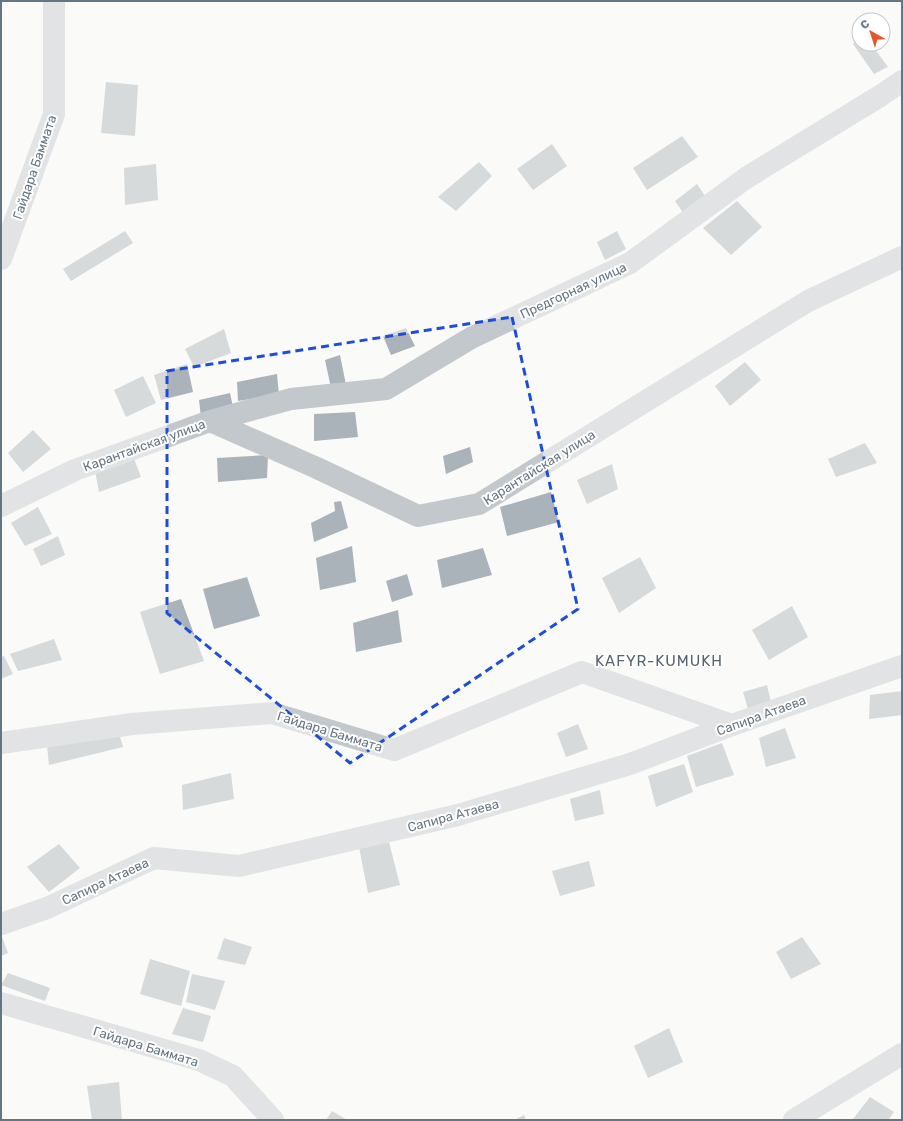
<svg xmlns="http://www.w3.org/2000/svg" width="903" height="1121" font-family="Rubik,sans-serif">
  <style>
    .building { fill: #aab3b9 }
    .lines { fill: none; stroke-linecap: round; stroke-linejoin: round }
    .minor { stroke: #c3c8cc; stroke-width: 22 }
    .marked { fill: none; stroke: #1d4ed8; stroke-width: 3; stroke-dasharray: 8 5; stroke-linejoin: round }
    .labels { text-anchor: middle; stroke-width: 4; stroke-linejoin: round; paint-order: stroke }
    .street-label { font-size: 13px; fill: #657683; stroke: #fff }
    .quarter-label { font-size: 15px; letter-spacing: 1px; fill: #57646e; stroke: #fff }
  </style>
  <rect width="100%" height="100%" fill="#fafaf8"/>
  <path class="building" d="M 859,40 L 859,44 L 871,44 L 888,67 L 874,74 L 853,44 Z
    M 106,82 L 138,85 L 135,136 L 101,133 Z
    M 682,136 L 698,157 L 647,190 L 633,168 Z
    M 552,144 L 567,166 L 533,190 L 517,169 Z
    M 479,162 L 492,176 L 456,211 L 438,197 Z
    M 156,164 L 158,200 L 125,205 L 124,168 Z
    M 697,184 L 705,196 L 684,214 L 675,201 Z
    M 737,201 L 762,227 L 731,255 L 703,228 Z
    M 125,231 L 133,243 L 71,281 L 63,269 Z
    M 617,231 L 626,249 L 605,260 L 597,242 Z
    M 406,328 L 415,346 L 391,355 L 383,336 Z
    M 224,329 L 231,353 L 194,367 L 185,349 Z
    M 340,355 L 346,385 L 331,388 L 325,360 Z
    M 745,362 L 761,380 L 730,406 L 715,386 Z
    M 187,364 L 193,392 L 161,400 L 154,375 Z
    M 277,374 L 279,395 L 238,401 L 237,382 Z
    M 143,376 L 156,403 L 126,417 L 114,390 Z
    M 230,393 L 233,407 L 201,417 L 199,400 Z
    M 355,412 L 358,437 L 314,441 L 314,414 Z
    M 33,430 L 51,449 L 23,472 L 8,453 Z
    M 865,443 L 877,463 L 836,477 L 828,459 Z
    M 470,447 L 473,462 L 446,474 L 443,456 Z
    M 268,455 L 267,478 L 218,482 L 217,458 Z
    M 133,456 L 141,477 L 99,492 L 95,471 Z
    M 612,464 L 618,489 L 587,504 L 577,480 Z
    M 551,492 L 559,522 L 507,536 L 500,507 Z
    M 341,501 L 348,528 L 314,542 L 311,523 L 335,511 L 334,502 Z
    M 38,507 L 52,534 L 25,546 L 11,523 Z
    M 58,536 L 65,555 L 41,566 L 33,549 Z
    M 352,546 L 356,582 L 320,590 L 316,558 Z
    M 483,548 L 492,575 L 442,588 L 437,560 Z
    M 640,557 L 656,588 L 619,613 L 602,578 Z
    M 407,574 L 413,595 L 392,602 L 386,581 Z
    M 247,577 L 260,616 L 214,629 L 203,589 Z
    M 181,599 L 204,661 L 160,674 L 140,612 Z
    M 792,606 L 808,637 L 769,660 L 752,630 Z
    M 398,610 L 402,642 L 356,652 L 353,623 Z
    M 54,639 L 62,660 L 18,671 L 10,654 Z
    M 4,656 L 13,674 L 1,679 L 1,657 Z
    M 767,685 L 771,702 L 748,709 L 743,692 Z
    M 902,691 L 902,715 L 869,719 L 870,695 Z
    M 578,724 L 588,749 L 566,757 L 557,733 Z
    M 785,728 L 796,758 L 766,767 L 759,738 Z
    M 118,730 L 123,747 L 49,765 L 47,745 Z
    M 722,743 L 734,775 L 696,787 L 687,756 Z
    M 684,764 L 693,792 L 656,807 L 648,776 Z
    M 231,773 L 234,799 L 183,810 L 182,785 Z
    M 600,790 L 604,814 L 575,821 L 570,799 Z
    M 389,842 L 400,885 L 368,893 L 359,847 Z
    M 59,844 L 80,868 L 49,892 L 27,867 Z
    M 589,861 L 595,886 L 560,896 L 552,871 Z
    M 1,934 L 8,953 L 1,956 Z
    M 802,937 L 821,964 L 791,979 L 776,952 Z
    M 224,938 L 252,947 L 245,965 L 217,959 Z
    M 150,959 L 190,971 L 181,1006 L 140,994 Z
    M 8,973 L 50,988 L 45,1001 L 1,985 Z
    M 192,974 L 225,981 L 215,1010 L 186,1002 Z
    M 183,1008 L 211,1016 L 203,1042 L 172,1034 Z
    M 669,1028 L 683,1062 L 648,1078 L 634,1046 Z
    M 119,1082 L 122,1120 L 92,1120 L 87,1086 Z
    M 870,1097 L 894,1112 L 888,1120 L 853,1119 Z
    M 332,1111 L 347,1120 L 326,1120 Z
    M 524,1115 L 526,1120 L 514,1120 Z"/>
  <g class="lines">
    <path class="minor" d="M 1,259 L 54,114 L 54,1
      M 210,421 L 291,399 L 386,389 L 471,338 L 630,263 L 746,178 L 880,96 L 902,81
      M 1,506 L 75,470 L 210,421 L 317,468 L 418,516 L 479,504 L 808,301 L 902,257
      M 1,743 L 132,724 L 272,713 L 394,750 L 582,672 L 732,725
      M 1,924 L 47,908 L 154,858 L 239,866 L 458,815 L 630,764 L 732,725 L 902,666
      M 1,1003 L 199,1060 L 233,1076 L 273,1120
      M 794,1120 L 902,1054"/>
  </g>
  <path d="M0 0H903V1121H0ZM 512,317 L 578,609 L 350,763 L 167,613 L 167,371 Z" fill="#fafaf8" fill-opacity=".55" fill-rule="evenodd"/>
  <path class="marked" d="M 512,317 L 578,609 L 350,763 L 167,613 L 167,371 Z"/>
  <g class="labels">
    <g class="street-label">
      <text transform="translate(34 167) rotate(-71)" y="5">Гайдара Баммата</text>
      <text transform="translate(573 290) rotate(-25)" y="5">Предгорная улица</text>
      <text transform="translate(144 445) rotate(-20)" y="5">Карантайская улица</text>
      <text transform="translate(539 467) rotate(-32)" y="5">Карантайская улица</text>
      <text transform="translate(761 715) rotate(-20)" y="5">Сапира Атаева</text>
      <text transform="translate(330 731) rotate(17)" y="5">Гайдара Баммата</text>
      <text transform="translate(453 815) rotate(-15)" y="5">Сапира Атаева</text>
      <text transform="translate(105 881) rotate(-25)" y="5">Сапира Атаева</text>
      <text transform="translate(146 1046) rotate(17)" y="5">Гайдара Баммата</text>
    </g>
    <g class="quarter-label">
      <text x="659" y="666">KAFYR-KUMUKH</text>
    </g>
  </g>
  <rect width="903" height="1121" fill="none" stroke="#657683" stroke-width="4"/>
  <g transform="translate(871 32) rotate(321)"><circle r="19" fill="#ffffff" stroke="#c1c8cd"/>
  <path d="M0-3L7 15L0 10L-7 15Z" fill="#e4572e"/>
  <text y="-6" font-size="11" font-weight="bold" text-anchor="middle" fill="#657683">С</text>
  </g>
</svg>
